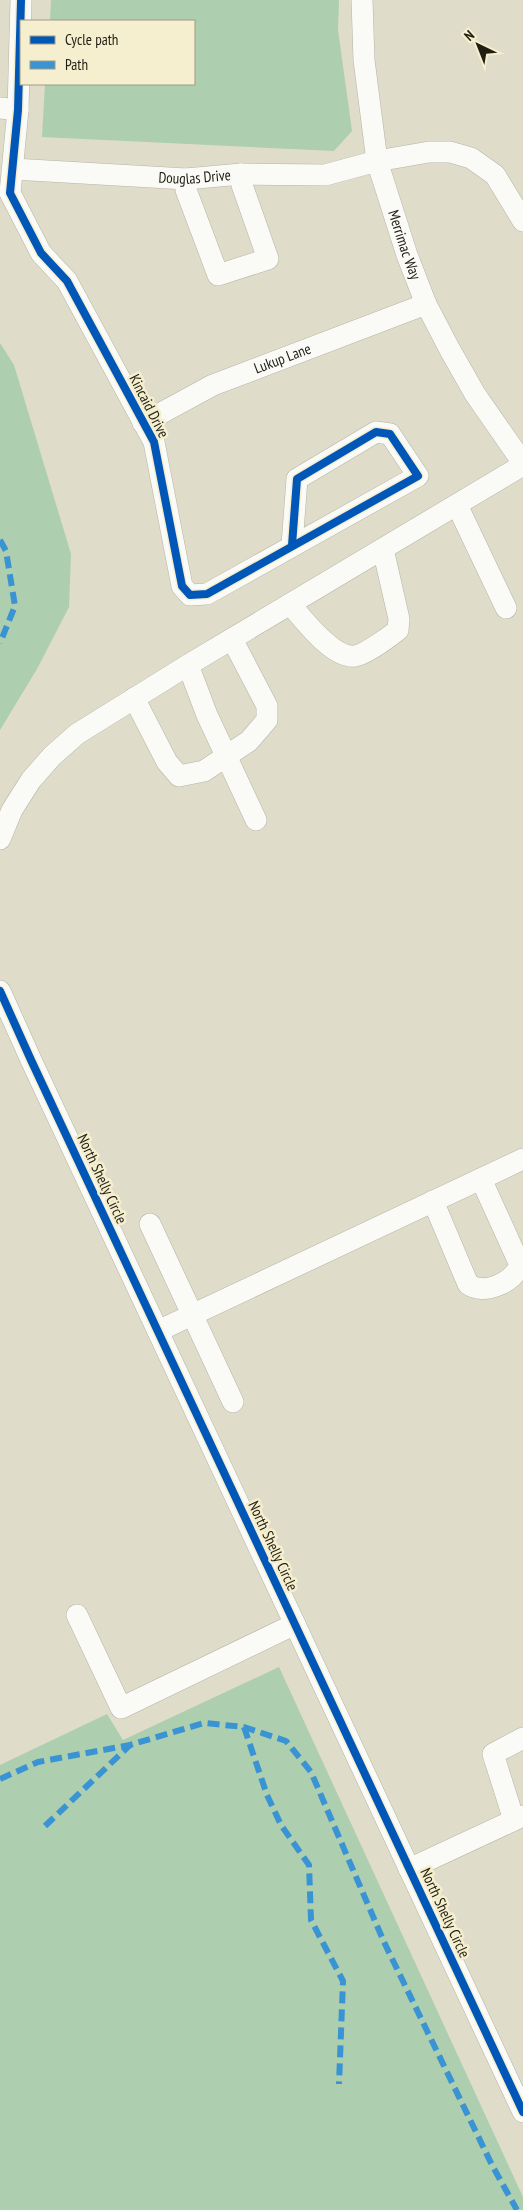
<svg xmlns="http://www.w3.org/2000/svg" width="523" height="2210" font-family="'PT Sans Narrow',sans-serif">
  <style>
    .green { fill: #adceaf }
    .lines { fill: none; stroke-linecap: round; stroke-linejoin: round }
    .minor-casing { stroke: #b7b4a6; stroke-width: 22 }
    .minor { stroke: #fafaf7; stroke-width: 21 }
    .quiet { stroke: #3a94d3; stroke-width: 6; stroke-dasharray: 12 6; stroke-linecap: butt }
    .cycleway-casing { stroke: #f5efcf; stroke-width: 11 }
    .cycleway { stroke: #0057b8; stroke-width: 8 }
    .labels { text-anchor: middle; stroke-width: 5; stroke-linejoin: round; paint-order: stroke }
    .street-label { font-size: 15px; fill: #201e12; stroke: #f5efcf }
  </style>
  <rect width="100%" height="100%" fill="#dfdcca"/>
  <path class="green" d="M 51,0 L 339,0 L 338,30 L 352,131 L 334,151 L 42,137 L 45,84 L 194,84 L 194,21 L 50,21 Z
    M 0,343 L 14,365 L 71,554 L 69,607 L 37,669 L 0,730 Z
    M 279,1667 L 523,2197 L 523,2210 L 0,2210 L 0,1765 L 107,1714 L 123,1740 Z"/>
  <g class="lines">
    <defs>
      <g id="minor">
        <path d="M 21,0 L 18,110 L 10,193 L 41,253 L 67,281 L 154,442 L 182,586 L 190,595 L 207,594 L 418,476 L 390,434 L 376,432 L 297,479 L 292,545"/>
        <path id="s1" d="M 362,0 L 364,60 L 377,161 L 407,255 L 426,304 L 450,350 L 475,394 L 523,463"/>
        <path d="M 0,108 L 18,110"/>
        <path id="s2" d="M 13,169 L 186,179 L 241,174 L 325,175 L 377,161 L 429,152 L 450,152 L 471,158 L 495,175 L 523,221"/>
        <path d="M 186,179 L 186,190 L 218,275 L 268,259 L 242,185 L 241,174"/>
        <path id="s3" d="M 143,423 L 213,385 L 426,304"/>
        <path d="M 457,505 L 506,608"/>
        <path d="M 290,604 C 303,619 333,659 355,656 C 366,654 389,637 398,630 L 399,619 L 383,549"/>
        <path d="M 188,665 L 207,715 L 256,820"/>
        <path d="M 134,698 L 167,762 L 179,776 L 204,771 L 249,741 L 267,720 L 267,706 L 232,639"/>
        <path d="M 0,839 L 12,810 L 31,780 L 52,756 L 77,734 L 188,665 L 523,465"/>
        <path d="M 0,991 L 31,1060 L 523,2112"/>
        <path d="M 433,1201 L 468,1284 C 484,1296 514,1282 520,1265 L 481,1179"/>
        <path d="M 150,1224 L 233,1402"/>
        <path d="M 158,1331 L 523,1159"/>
        <path d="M 77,1615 L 121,1708 L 295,1624"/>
        <path d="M 514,1820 L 493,1754 L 523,1738"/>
        <path d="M 409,1869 L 523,1816"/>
      </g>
    </defs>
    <use href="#minor" class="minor-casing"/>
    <use href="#minor" class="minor"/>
    <path class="quiet" d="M 0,540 L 6,551 L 15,606 L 0,643
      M 244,1727 L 267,1795 L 281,1825 L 309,1865 L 311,1920 L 343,1981 L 339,2084
      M 0,1779 L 38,1762 L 130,1745 L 204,1723 L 244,1727 L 286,1741 L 311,1772 L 384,1942 L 492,2165 L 517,2210
      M 45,1826 L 130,1745"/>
    <defs>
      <path id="cycleway" d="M 21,0 L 18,110 L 10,193 L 41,253 L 67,281 L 154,442 L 182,586 L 190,595 L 207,594 L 418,476 L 390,434 L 376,432 L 297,479 L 292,545
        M 0,991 L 31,1060 L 523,2112"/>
    </defs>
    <use href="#cycleway" class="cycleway-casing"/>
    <use href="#cycleway" class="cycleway"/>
  </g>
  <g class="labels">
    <g class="street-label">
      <text dy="5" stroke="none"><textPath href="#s2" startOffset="182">Douglas Drive</textPath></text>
      <text dy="5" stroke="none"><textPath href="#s1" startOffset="250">Merrimac Way</textPath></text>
      <text dy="5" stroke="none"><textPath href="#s3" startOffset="154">Lukup Lane</textPath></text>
      <text transform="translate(149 406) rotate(63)" y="5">Kincaid Drive</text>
      <text transform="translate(102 1179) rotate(65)" y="5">North Shelly Circle</text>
      <text transform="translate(273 1546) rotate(65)" y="5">North Shelly Circle</text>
      <text transform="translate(445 1913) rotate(65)" y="5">North Shelly Circle</text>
    </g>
  </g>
  <rect x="20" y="20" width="175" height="65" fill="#f5efcf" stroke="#a09b83"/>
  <rect x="30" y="36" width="25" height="8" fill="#0057b8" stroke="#a09b83"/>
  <text x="65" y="45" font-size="15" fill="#201e12">Cycle path</text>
  <rect x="30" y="61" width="25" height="8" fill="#3a94d3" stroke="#a09b83"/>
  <text x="65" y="70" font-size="15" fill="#201e12">Path</text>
  <g transform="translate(478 45) rotate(317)" stroke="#f5efcf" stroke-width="4" paint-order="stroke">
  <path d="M0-4L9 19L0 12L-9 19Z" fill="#201e12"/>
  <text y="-8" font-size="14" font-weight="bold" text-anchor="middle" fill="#201e12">N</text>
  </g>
</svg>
